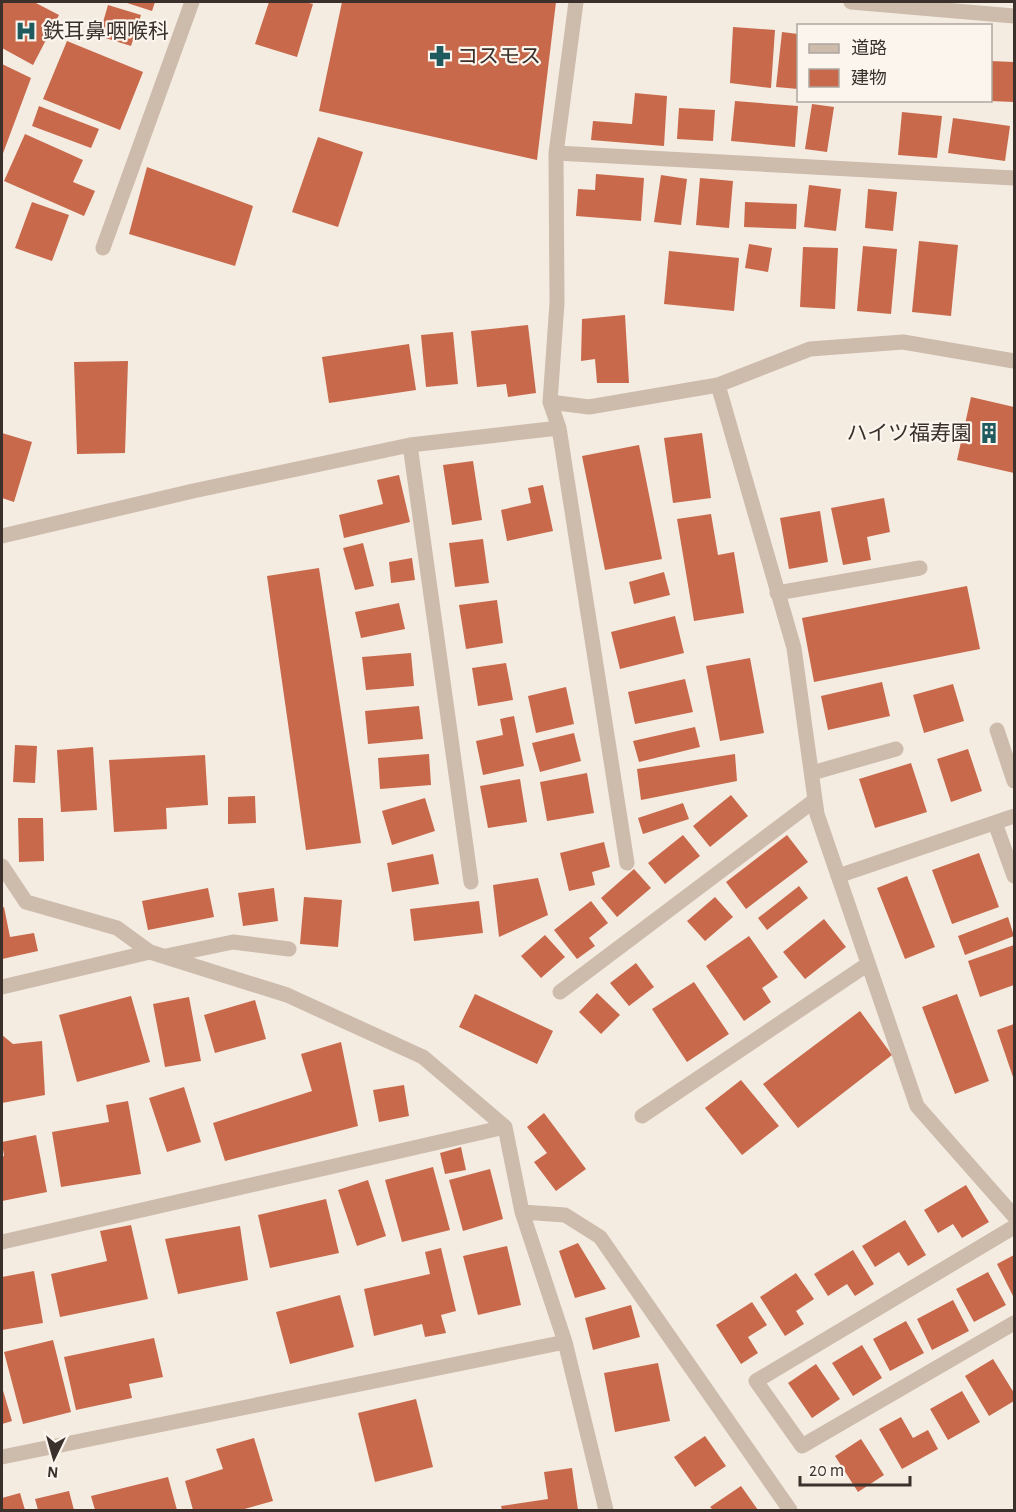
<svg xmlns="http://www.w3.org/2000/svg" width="1016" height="1512" font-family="'Alegreya Sans','Noto Sans JP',sans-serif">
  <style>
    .building { fill: #c8694b }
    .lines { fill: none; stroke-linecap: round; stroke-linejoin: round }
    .street { stroke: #cdbbac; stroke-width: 15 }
    .labels { text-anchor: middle; stroke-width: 4.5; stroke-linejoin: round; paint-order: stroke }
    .poi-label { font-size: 21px; fill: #3b302b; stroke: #fbf5ee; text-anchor: start }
  </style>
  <rect width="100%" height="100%" fill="#f4ebe1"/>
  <path class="building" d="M 2,2 L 34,2 L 59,15 L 33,65 L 2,48 Z
    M 124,2 L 155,2 L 152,11 Z
    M 269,2 L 305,2 L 313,4 L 297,57 L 255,44 Z
    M 342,2 L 556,2 L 537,160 L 319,111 Z
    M 108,5 L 141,15 L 131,46 L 99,36 Z
    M 733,27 L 775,30 L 771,88 L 730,83 Z
    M 782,32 L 798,34 L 798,89 L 776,87 Z
    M 67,41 L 143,72 L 120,130 L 43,99 Z
    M 990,61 L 1014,62 L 1014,102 L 990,101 Z
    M 2,64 L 31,78 L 2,156 Z
    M 635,93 L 667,96 L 664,146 L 591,140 L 593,121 L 632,124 Z
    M 735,101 L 798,106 L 795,147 L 731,141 Z
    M 812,104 L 834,107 L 827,152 L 805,149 Z
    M 39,106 L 99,129 L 91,148 L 32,126 Z
    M 679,108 L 715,110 L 713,141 L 677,139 Z
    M 902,112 L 942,116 L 937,158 L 898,155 Z
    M 953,118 L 1010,126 L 1005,161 L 948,153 Z
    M 25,134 L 83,160 L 73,182 L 95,191 L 84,216 L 4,181 Z
    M 318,137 L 363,152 L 338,227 L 292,212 Z
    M 147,167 L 253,206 L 235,266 L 129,234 Z
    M 596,174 L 644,178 L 641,221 L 576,216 L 578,189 L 595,190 Z
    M 661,175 L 687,179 L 681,225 L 654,222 Z
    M 700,178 L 733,181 L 729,228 L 696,225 Z
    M 809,185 L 841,189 L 836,231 L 804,227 Z
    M 868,189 L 897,192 L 893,231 L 865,228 Z
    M 32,202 L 69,215 L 52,261 L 15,248 Z
    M 745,202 L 797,204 L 796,229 L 744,227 Z
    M 919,241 L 958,245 L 951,316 L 912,312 Z
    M 749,244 L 772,248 L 768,272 L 745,268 Z
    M 863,246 L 897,249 L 891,314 L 857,311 Z
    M 803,247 L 838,248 L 835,309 L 800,307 Z
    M 669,251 L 739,258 L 734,311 L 664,304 Z
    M 625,315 L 629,383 L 597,383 L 595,359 L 581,361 L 582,319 Z
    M 528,325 L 536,393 L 508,397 L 506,384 L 477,387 L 471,331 Z
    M 453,332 L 458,384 L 426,387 L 421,335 Z
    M 409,344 L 416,390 L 329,403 L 322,357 Z
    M 128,361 L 125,453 L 77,454 L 74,362 Z
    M 971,397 L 1014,407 L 1014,473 L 957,460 Z
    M 2,433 L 32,442 L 14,502 L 2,498 Z
    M 702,433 L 711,498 L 673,503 L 664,438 Z
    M 639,445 L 662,559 L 605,570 L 582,456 Z
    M 473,461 L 482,520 L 452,525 L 443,465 Z
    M 399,475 L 410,522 L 344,538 L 339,515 L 383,504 L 377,480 Z
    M 543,485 L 553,531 L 507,541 L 501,510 L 531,503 L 528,488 Z
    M 884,498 L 890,532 L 867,537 L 871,560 L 843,565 L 831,508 Z
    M 820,511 L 828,562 L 789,569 L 780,518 Z
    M 711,514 L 718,555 L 734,552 L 744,613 L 694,621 L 677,519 Z
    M 483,539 L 489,583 L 455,587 L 449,543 Z
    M 363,543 L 374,586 L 355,590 L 343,548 Z
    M 412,558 L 415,580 L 391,583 L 389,562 Z
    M 319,568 L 361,843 L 306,850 L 267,576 Z
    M 664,572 L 670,595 L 634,604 L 629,582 Z
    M 967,586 L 980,649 L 814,682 L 802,618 Z
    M 497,600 L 503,643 L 466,649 L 459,605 Z
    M 399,603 L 405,629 L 361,638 L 355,612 Z
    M 675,616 L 684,653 L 620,669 L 611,632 Z
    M 411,653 L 414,686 L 366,690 L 362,657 Z
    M 750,658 L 764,733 L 720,741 L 706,666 Z
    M 506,663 L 513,700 L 478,706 L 472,668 Z
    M 685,679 L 693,712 L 635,724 L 628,692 Z
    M 882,682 L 890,716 L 828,730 L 821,696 Z
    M 953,684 L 964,721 L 924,733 L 913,695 Z
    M 566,687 L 574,724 L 536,733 L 528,696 Z
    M 419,706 L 423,739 L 368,744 L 365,711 Z
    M 514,716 L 524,766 L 483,775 L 476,741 L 503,735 L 500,719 Z
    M 695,727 L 700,747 L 639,762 L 633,741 Z
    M 574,733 L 581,761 L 540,772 L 532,743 Z
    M 15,745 L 37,746 L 35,783 L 13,782 Z
    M 93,747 L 97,810 L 61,812 L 57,750 Z
    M 968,749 L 982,791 L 951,802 L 937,759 Z
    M 429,754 L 431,785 L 380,789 L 378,758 Z
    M 735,754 L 737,781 L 641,800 L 637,769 Z
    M 205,755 L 208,805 L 166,808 L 167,829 L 114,832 L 109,760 Z
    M 911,763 L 927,812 L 875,828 L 859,779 Z
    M 587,773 L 594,813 L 547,821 L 540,782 Z
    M 520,779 L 527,822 L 488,828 L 480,786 Z
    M 731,795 L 748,816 L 710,847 L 693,826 Z
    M 255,796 L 256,823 L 228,824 L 228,797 Z
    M 425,798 L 435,831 L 392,845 L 382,811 Z
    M 683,803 L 689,819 L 643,834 L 638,818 Z
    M 18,818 L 43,818 L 44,861 L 19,862 Z
    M 683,835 L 700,856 L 665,884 L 648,863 Z
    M 787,835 L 808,862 L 746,909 L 726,882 Z
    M 604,842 L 610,867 L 592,872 L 595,885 L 569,891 L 560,853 Z
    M 979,853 L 999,907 L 952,924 L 932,870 Z
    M 433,854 L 439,884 L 392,892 L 387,863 Z
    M 634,869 L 651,888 L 617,917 L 601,898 Z
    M 907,876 L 935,947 L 905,959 L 877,888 Z
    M 538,878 L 548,915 L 499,937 L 493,885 Z
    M 799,886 L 808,898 L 767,930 L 758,918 Z
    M 208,888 L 214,917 L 148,930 L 142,901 Z
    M 274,888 L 278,921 L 243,926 L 238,893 Z
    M 304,897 L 342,900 L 338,947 L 300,944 Z
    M 715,897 L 733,917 L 705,941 L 687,921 Z
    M 479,901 L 483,933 L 414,941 L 410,909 Z
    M 591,901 L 608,923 L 589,938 L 595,946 L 577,959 L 554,930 Z
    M 4,907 L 10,937 L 34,933 L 38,951 L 2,959 L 2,908 Z
    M 1008,917 L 1014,936 L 965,955 L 958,936 Z
    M 824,919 L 846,947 L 805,979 L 783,952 Z
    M 545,935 L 565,957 L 541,978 L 521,956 Z
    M 749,936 L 778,977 L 762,988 L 771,1002 L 744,1021 L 706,966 Z
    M 1014,945 L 1014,985 L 980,997 L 968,961 Z
    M 636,963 L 654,987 L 629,1006 L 610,983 Z
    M 694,982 L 729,1034 L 687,1062 L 652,1009 Z
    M 597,993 L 620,1015 L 601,1034 L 579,1012 Z
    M 475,994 L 553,1031 L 537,1064 L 459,1027 Z
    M 957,994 L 989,1081 L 955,1094 L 922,1007 Z
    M 131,996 L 150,1062 L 77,1082 L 59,1015 Z
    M 189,997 L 201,1061 L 165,1067 L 153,1004 Z
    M 255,1000 L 266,1039 L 215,1053 L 204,1015 Z
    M 860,1011 L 892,1055 L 798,1128 L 763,1084 Z
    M 1014,1024 L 1014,1080 L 997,1030 Z
    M 2,1035 L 13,1044 L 42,1041 L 45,1095 L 2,1103 Z
    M 341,1042 L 358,1126 L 225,1161 L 213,1123 L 312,1091 L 301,1054 Z
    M 741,1080 L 779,1126 L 742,1155 L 705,1108 Z
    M 404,1085 L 409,1116 L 379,1122 L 373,1090 Z
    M 184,1087 L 201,1142 L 167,1152 L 149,1098 Z
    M 128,1101 L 141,1174 L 61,1187 L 52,1132 L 109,1122 L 106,1105 Z
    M 544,1113 L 586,1169 L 556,1191 L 534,1162 L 547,1153 L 527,1127 Z
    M 36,1135 L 47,1192 L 2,1201 L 2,1157 L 4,1156 L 2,1142 Z
    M 461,1147 L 466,1170 L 445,1174 L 440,1153 Z
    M 433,1167 L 450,1230 L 402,1242 L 385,1180 Z
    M 490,1169 L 503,1219 L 463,1231 L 449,1180 Z
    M 368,1180 L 386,1236 L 357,1246 L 338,1190 Z
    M 966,1185 L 989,1222 L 962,1238 L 953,1224 L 938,1233 L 924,1210 Z
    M 326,1199 L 339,1253 L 270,1268 L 258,1215 Z
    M 905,1220 L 926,1255 L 908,1266 L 899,1252 L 875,1267 L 862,1246 Z
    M 131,1225 L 148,1299 L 60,1317 L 51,1274 L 107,1261 L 100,1231 Z
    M 240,1226 L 248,1280 L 178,1294 L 165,1239 Z
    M 578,1243 L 606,1289 L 575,1298 L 559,1251 Z
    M 507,1246 L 521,1305 L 478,1315 L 463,1256 Z
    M 441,1248 L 456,1311 L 441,1315 L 446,1333 L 425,1337 L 422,1324 L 374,1336 L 364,1289 L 430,1274 L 425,1252 Z
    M 853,1250 L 874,1284 L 855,1296 L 847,1284 L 828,1296 L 814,1274 Z
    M 1014,1255 L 1014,1298 L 997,1264 Z
    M 34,1271 L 43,1323 L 2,1330 L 2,1277 Z
    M 988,1272 L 1006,1305 L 974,1322 L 956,1289 Z
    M 796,1273 L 814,1299 L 796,1311 L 804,1324 L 785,1336 L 760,1297 Z
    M 340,1295 L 354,1347 L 290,1364 L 276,1312 Z
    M 953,1300 L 969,1331 L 932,1350 L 917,1319 Z
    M 752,1302 L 767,1325 L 748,1337 L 758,1353 L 741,1364 L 716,1325 Z
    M 631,1305 L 640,1337 L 593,1350 L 585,1318 Z
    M 906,1321 L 924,1353 L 890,1371 L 873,1339 Z
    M 154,1338 L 163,1377 L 129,1384 L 132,1398 L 76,1410 L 64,1357 Z
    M 53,1340 L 71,1412 L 23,1424 L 4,1352 Z
    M 862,1345 L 882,1378 L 853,1396 L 832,1363 Z
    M 993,1359 L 1014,1393 L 1014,1401 L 989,1416 L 965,1376 Z
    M 658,1363 L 670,1421 L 615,1432 L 604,1373 Z
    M 816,1364 L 840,1399 L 812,1418 L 788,1383 Z
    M 2,1387 L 12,1421 L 2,1424 Z
    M 962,1391 L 980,1422 L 948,1440 L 930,1409 Z
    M 416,1399 L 433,1467 L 375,1482 L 358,1413 Z
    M 901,1417 L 913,1438 L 928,1430 L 938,1449 L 902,1469 L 879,1429 Z
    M 705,1436 L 726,1466 L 695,1487 L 674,1457 Z
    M 254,1438 L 273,1501 L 241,1510 L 193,1510 L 185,1481 L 223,1469 L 216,1449 Z
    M 861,1439 L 884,1475 L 858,1492 L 835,1456 Z
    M 572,1468 L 578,1510 L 502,1510 L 501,1506 L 548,1499 L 544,1472 Z
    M 168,1477 L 177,1510 L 95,1510 L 91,1496 Z
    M 741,1486 L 758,1510 L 713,1510 L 710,1507 Z
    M 69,1491 L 74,1510 L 38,1510 L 35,1499 Z
    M 20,1493 L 25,1510 L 2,1510 L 2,1498 Z"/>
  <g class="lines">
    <path class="street" d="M 851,2 L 1014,16
      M 556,153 L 1014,178
      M 103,248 L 192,2
      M 718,385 L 810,349 L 903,342 L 1014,361
      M 550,402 L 557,303 L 556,153 L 576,2
      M 559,428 L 627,863
      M 410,445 L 471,882
      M 2,536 L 193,491 L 410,445 L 559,428 L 550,402 L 589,407 L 718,385 L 794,648 L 817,814 L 917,1106 L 1014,1216
      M 777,593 L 920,568
      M 997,730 L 1014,781
      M 812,773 L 896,749
      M 995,823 L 1014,876
      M 2,866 L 26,902 L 117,928 L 150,952
      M 838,876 L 1014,816
      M 166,956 L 233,942 L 289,949
      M 2,987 L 150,952 L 287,995 L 423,1057 L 505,1127 L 522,1212 L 565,1342 L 606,1510
      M 560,992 L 815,800
      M 642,1116 L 868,964
      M 522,1212 L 565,1215 L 600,1237 L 790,1510
      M 1014,1227 L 756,1381 L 802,1446 L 1014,1323
      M 2,1242 L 505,1127
      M 2,1457 L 565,1342"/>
  </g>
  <defs>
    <symbol id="hospital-bare" viewBox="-9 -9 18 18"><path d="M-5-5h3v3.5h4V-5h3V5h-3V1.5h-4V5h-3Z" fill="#1f5a5e" stroke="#fbf5ee" stroke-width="2.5" paint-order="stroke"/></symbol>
    <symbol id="pharmacy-bare" viewBox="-9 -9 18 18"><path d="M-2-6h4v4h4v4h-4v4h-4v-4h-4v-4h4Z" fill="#1f5a5e" stroke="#fbf5ee" stroke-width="2.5" paint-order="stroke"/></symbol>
    <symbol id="building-bare" viewBox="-9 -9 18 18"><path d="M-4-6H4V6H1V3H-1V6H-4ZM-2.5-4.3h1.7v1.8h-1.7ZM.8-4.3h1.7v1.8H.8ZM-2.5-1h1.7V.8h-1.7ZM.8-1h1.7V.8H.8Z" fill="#1f5a5e" stroke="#fbf5ee" stroke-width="2.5" paint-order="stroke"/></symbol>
  </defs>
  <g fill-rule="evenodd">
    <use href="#hospital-bare" x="11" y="16" width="30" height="30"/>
    <use href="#pharmacy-bare" x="425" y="41" width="30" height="30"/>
    <use href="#building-bare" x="974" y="418" width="30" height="30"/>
  </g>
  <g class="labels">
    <g class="poi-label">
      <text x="43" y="38">鉄耳鼻咽喉科</text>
      <text x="457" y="63">コスモス</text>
      <text x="972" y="440" text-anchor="end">ハイツ福寿園</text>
    </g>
  </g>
  <rect width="1016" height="1512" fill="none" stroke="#3b302b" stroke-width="6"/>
  <rect x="797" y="24" width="195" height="78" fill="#fbf5ee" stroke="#aea6a0" stroke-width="1.5"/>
  <rect x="809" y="44" width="30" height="9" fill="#cdbbac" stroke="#aea6a0" stroke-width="1.5"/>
  <text x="851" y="54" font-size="18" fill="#3b302b">道路</text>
  <rect x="809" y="69" width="30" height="18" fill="#c8694b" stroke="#aea6a0" stroke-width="1.5"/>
  <text x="851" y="84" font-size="18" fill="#3b302b">建物</text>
  <g transform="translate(54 1458) rotate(185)" stroke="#fbf5ee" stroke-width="4.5" paint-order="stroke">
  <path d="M0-4.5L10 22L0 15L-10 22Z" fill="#3b302b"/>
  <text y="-9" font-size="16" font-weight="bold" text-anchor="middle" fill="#3b302b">N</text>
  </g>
  <path d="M800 1476v9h110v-9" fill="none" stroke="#3b302b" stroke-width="3"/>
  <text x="809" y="1476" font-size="18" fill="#3b302b" stroke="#fbf5ee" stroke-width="4.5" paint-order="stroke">20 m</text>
</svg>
